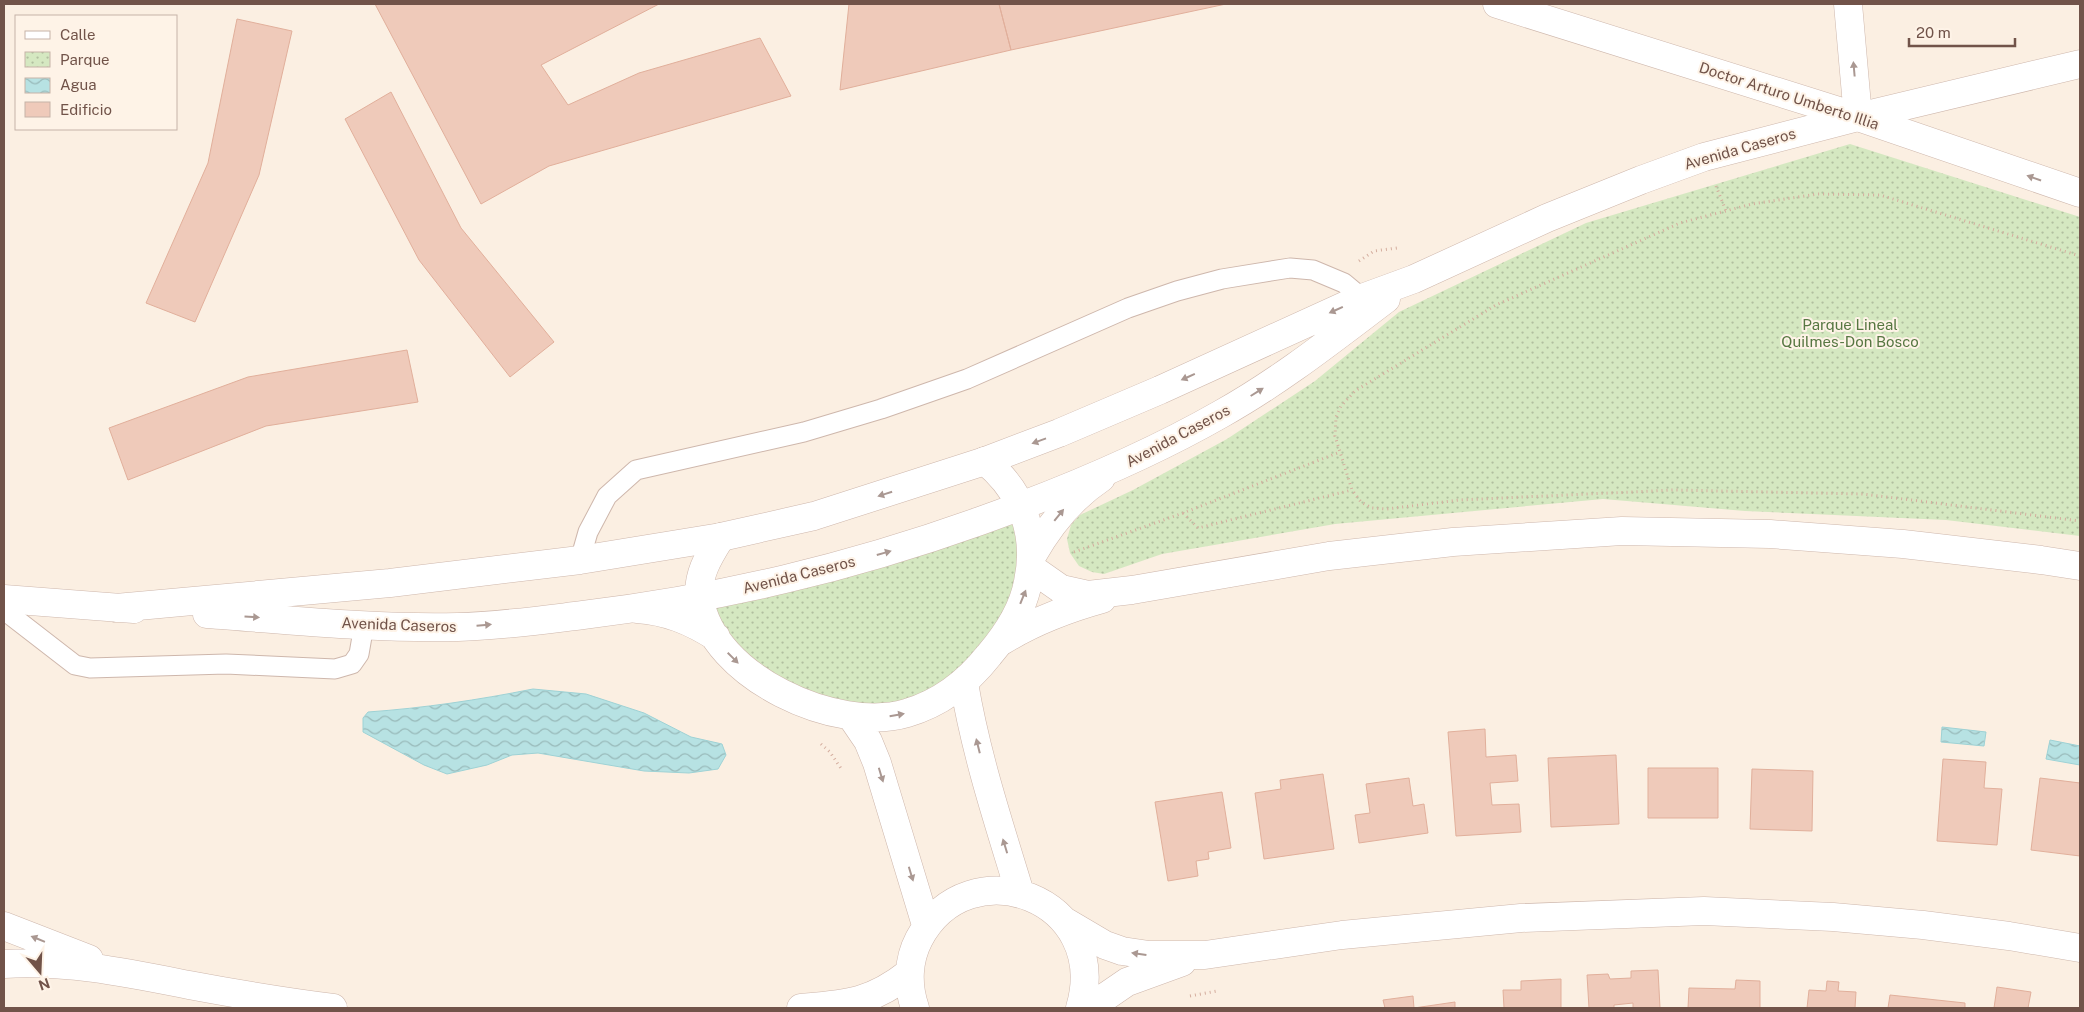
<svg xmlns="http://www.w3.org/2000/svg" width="2084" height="1012" font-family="'Public Sans',sans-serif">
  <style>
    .park { fill: url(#park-dots) }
    .water { fill: url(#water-waves); stroke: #9ed2d5 }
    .building { fill: #efcaba; stroke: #e1af9b }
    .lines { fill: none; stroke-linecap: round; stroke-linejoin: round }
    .service-casing { stroke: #ceb7ac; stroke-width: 21 }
    .minor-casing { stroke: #ceb7ac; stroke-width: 29 }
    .tertiary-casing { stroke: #ceb7ac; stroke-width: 29 }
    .path { stroke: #d4ad9e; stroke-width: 3; stroke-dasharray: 1 4; stroke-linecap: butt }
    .service { stroke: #fff; stroke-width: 19 }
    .minor { stroke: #fff; stroke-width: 28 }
    .tertiary { stroke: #fff; stroke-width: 28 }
    .oneway { fill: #aa9892 }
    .labels { text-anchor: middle; stroke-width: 4; stroke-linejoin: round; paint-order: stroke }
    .street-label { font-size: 15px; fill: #715349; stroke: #fef3e7 }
    .park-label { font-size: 15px; fill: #577742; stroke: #fef3e7 }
  </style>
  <defs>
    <pattern id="park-dots" width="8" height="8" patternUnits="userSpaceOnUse" patternTransform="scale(1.25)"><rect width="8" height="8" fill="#d5e8c1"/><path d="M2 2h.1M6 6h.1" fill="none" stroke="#b1bf9f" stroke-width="1.8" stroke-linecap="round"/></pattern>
    <pattern id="water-waves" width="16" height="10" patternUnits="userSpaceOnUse" patternTransform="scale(1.25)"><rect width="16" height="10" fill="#b7e2e3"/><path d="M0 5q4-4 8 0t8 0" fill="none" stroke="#99baba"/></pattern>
  </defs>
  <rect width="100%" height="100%" fill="#fbefe2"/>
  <path class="park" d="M 1850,144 L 2080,217 L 2080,536 L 1946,520 L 1745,511 L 1603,499 L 1335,524 L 1162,554 L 1104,574 L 1092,572 L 1079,566 L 1070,553 L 1067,539 L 1071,525 L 1080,515 L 1133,490 L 1227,439 L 1315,381 L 1399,312 L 1586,223 Z
    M 1021,506 L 1031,556 L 985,661 L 884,717 L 763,682 L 699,599 Z"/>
  <path class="water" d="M 533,689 L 586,694 L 644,713 L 691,737 L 722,744 L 726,755 L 718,769 L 689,773 L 644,771 L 538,753 L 512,755 L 487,765 L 447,774 L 424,765 L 363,732 L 363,718 L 368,712 C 424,708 478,700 533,689 Z
    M 1942,727 L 1986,732 L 1984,746 L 1941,742 Z
    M 2050,740 L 2080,746 L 2080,765 L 2046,759 Z"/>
  <path class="building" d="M 375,4 L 659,4 L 541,65 L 568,105 L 639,73 L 760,38 L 791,96 L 549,166 L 481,204 Z
    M 849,4 L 999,4 L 1011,50 L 840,90 Z
    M 999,4 L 1226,4 L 1011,50 Z
    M 237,19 L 292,31 L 259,175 L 195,322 L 146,303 L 208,163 Z
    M 391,92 L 461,228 L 554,342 L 510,377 L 419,260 L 345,119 Z
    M 407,350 L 418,402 L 266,426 L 128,480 L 109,428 L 248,377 Z
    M 1485,729 L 1486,757 L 1516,755 L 1518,781 L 1490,783 L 1492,805 L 1519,804 L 1521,832 L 1456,836 L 1448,732 Z
    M 1616,755 L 1619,824 L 1551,827 L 1548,758 Z
    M 1943,759 L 1986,762 L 1984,788 L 2002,789 L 1997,845 L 1937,841 Z
    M 1648,768 L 1718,768 L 1718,818 L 1648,818 Z
    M 1752,769 L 1813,771 L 1812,831 L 1750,829 Z
    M 1323,774 L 1334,849 L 1264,859 L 1255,793 L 1281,789 L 1280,780 Z
    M 1409,778 L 1413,806 L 1424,804 L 1428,833 L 1359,843 L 1355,815 L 1370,813 L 1366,784 Z
    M 2040,778 L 2080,783 L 2080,856 L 2031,850 Z
    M 1222,792 L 1231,848 L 1208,852 L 1209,859 L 1196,861 L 1198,876 L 1168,881 L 1155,802 Z
    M 1658,970 L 1660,1008 L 1633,1008 L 1633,1003 L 1614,1005 L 1614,1008 L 1589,1008 L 1587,975 L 1608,974 L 1610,979 L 1631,978 L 1631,971 Z
    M 1561,979 L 1561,1008 L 1504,1008 L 1503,990 L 1521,990 L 1521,981 Z
    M 1736,980 L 1760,981 L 1760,1008 L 1688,1008 L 1689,988 L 1735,989 Z
    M 1827,981 L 1839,982 L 1838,991 L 1856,992 L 1855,1008 L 1795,1008 L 1807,1008 L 1809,990 L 1826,991 Z
    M 1997,987 L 2031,992 L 2028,1008 L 1994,1008 Z
    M 1890,995 L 1965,1003 L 1965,1008 L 1888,1008 Z
    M 1413,996 L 1414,1008 L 1455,1002 L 1455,1008 L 1385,1008 L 1383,1000 Z"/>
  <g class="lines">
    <defs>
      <path id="service" d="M 580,560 L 588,532 L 607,496 L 636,470 L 804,432 L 881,409 L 967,379 L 1128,308 L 1177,291 L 1222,279 L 1290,268 L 1313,270 L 1344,283 L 1362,298
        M 4,610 L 75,665 L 90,668 L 226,664 L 335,669 L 352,664 L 359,654 L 364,625"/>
      <path id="minor" d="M 1497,4 L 1858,117 L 2080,193
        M 1848,4 L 1858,117
        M 721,537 C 709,556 696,576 700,600 C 712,677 837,734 907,713 C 941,703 967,683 989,655 C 1007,634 1023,610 1028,582 C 1038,535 1023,492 985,461
        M 1032,556 C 1050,524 1071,498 1101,478
        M 1031,568 L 1061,589 L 1088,595 L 1132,590 L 1329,556 L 1453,542 L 1622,531 L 1770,534 L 1903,544 L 2041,560 L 2080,566
        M 637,609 C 667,611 691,621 716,637
        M 1002,641 C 1034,621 1066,609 1102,599
        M 964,683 C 976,755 999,824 1020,893
        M 851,716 L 868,741 L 877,763 L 926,925
        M 1066,922 L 1105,945 L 1122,951 L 1149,955 L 1205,955 L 1342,935 L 1521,918 L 1704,911 L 1833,917 L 1923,925 L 2009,936 L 2080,948
        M 4,926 L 89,959
        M 4,964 C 66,960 128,973 189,985 C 237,994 285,1002 333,1008
        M 801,1008 C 847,1004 871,1003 909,973
        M 915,1008 C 907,985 908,960 919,939 C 969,845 1112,899 1080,1008
        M 1089,1008 L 1127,982 L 1182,962"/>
      <path id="tertiary" d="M 4,599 L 134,609
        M 116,608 L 390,583 L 580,560 L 721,537 L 814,516 L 985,461 L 1059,433 L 1160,390 L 1362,298 L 1414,279 L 1547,218 L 1641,180 L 1704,157 L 1858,117 L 2080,64
        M 207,614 C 290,620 374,629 458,627 C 500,626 542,620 583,615 C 722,598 848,568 980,521 C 1064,491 1144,458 1221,414 C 1280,381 1333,339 1386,299"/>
    </defs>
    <use href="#service" class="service-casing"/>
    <use href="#minor" class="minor-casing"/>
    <use href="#tertiary" class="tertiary-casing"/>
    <path class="path" d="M 1716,186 L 1726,211
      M 2080,256 L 1880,195 L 1818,194 L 1752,204 L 1680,223 L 1496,305 L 1355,391 L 1341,406 L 1336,417 L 1335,436 L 1352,490 L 1361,502 L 1372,508 L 1387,509 L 1459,500 L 1674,490 L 1863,494 L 2080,521
      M 1359,261 L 1374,251 L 1397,248
      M 1183,513 L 1198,528 L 1352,490
      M 1074,552 L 1183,513 L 1340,452
      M 821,744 L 830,752 L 842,770
      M 1190,996 L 1217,991"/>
    <use href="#service" class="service"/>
    <use href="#minor" class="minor"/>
    <use href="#tertiary" class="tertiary"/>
  </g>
  <defs><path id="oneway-solid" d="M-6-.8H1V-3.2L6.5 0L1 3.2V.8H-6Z" transform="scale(1.25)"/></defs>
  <g class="oneway">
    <use href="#oneway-solid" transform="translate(1854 69) rotate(-95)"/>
    <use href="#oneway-solid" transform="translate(2034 178) rotate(-161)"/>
    <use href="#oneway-solid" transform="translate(1336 310) rotate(156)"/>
    <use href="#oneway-solid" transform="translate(1188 377) rotate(156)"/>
    <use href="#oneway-solid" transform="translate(1257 392) rotate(-32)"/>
    <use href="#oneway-solid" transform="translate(1039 441) rotate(160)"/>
    <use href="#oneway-solid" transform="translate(885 494) rotate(162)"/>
    <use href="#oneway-solid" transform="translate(1059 515) rotate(-51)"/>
    <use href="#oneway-solid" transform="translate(884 553) rotate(-16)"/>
    <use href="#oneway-solid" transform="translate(1023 597) rotate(-68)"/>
    <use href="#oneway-solid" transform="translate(252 617) rotate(4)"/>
    <use href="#oneway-solid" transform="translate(484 625) rotate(-5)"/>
    <use href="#oneway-solid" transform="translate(733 658) rotate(45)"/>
    <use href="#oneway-solid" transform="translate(897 715) rotate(-10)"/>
    <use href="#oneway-solid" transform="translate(978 746) rotate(-104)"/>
    <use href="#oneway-solid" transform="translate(881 775) rotate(73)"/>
    <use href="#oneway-solid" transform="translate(1005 846) rotate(-107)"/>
    <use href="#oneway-solid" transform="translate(911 874) rotate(73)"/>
    <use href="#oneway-solid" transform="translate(38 939) rotate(-158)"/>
    <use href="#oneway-solid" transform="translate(1139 954) rotate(-172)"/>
  </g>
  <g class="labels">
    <g class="street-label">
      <text transform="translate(1789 96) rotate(18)" y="5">Doctor Arturo Umberto Illia</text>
      <text transform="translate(1740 149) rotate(-16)" y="5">Avenida Caseros</text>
      <text transform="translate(1178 436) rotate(-28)" y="5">Avenida Caseros</text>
      <text transform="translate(799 575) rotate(-14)" y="5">Avenida Caseros</text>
      <text transform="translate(399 625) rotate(2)" y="5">Avenida Caseros</text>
    </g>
    <g class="park-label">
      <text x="1850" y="330">Parque Lineal<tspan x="1850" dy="17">Quilmes-Don Bosco</tspan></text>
    </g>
  </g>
  <rect width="2084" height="1012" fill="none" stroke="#715349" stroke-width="10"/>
  <rect x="15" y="15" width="162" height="115" fill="#fef3e7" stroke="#c6b3a8"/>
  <rect x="25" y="31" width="25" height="8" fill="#ffffff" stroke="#c6b3a8"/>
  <text x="60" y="40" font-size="15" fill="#715349">Calle</text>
  <rect x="25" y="52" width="25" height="15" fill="url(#park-dots)" stroke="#c6b3a8"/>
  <text x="60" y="65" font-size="15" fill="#715349">Parque</text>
  <rect x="25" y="78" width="25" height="15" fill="url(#water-waves)" stroke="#c6b3a8"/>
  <text x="60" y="90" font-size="15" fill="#715349">Agua</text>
  <rect x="25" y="102" width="25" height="15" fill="#efcaba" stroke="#c6b3a8"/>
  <text x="60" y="115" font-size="15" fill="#715349">Edificio</text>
  <g transform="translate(40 972) rotate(161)" stroke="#fef3e7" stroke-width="4" paint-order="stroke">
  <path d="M0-4L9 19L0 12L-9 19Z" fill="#715349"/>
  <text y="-8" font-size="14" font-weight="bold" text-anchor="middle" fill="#715349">N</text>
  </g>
  <path d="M1909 38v8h106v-8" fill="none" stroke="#715349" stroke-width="2.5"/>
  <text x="1916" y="38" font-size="15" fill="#715349" stroke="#fef3e7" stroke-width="4" paint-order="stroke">20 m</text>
</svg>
